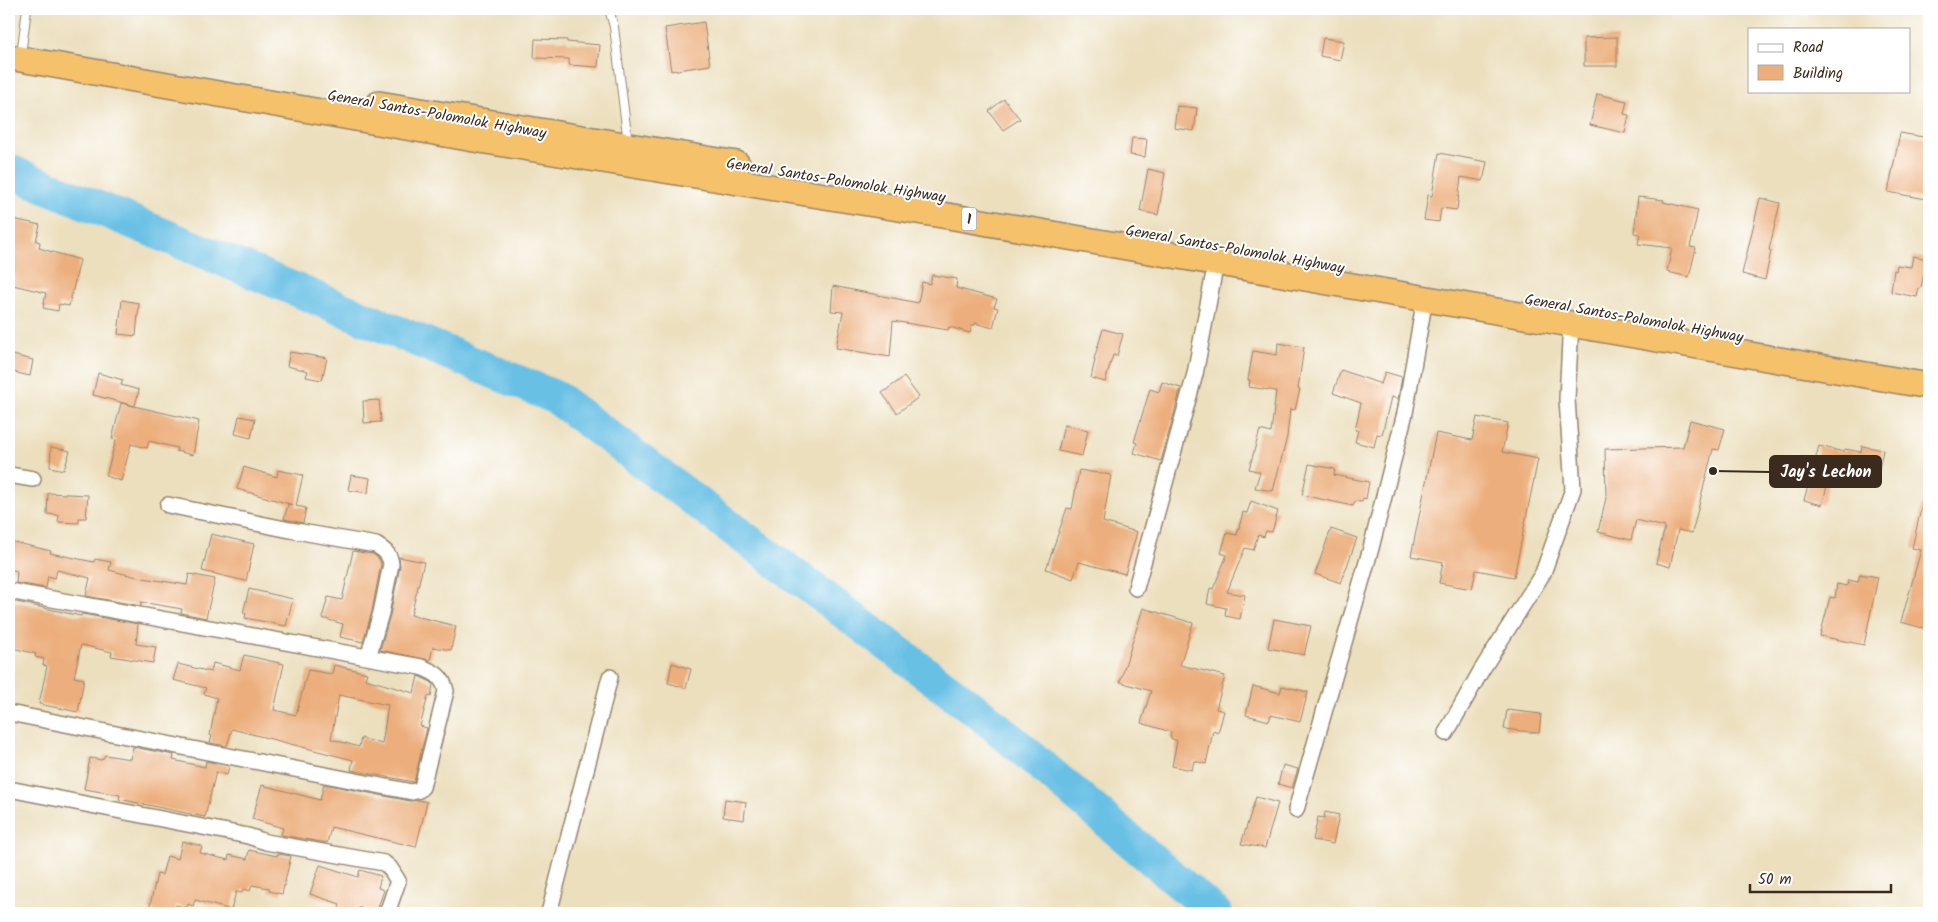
<svg xmlns="http://www.w3.org/2000/svg" width="1938" height="922" font-family="Kalam,sans-serif">
  <style>
    .lines { fill: none; stroke-linecap: round; stroke-linejoin: round }
    .river { stroke: #68c0e5; stroke-width: 34 }
    .building { fill: #ecae7b; fill-rule: evenodd }
    .service-casing { stroke: #94846e; stroke-width: 10 }
    .minor-casing { stroke: #94846e; stroke-width: 18 }
    .trunk-casing { stroke: #94846e; stroke-width: 28 }
    .service { stroke: #fff; stroke-width: 8 }
    .minor { stroke: #fff; stroke-width: 15 }
    .trunk { stroke: #f5c16b; stroke-width: 25 }
    .labels { text-anchor: middle; stroke-width: 4; stroke-linejoin: round; paint-order: stroke }
    .shield { fill: #fff; stroke: #766a62; stroke-width: 1 }
    .shield-label { font-size: 14px; font-weight: bold; fill: #3b2a1e }
    .street-label { font-size: 15px; fill: #3b2a1e; stroke: #fff }
    .leader { fill: none; stroke: #3b2a1e; stroke-width: 2 }
    .callout-dot { fill: #3b2a1e; stroke: #fff; stroke-width: 2 }
    .callout { fill: #3b2a1e; stroke: #3b2a1e; stroke-width: 2 }
    .callout-label { font-size: 16px; text-anchor: middle; font-weight: bold; fill: #fff }
  </style>
  <rect width="100%" height="100%" fill="#fff"/>
  <filter id="ink" filterUnits="userSpaceOnUse"><feTurbulence type="fractalNoise" baseFrequency=".02" numOctaves="2"/><feDisplacementMap in="SourceGraphic" scale="10" xChannelSelector="R" yChannelSelector="G"/><feConvolveMatrix kernelMatrix="1 2 1 2 8 2 1 2 1" color-interpolation-filters="sRGB"/></filter>
  <filter id="wash" filterUnits="userSpaceOnUse"><feTurbulence type="fractalNoise" baseFrequency=".0096" numOctaves="4" result="noise"/><feDisplacementMap in="SourceGraphic" scale="20" xChannelSelector="R" yChannelSelector="G"/><feGaussianBlur stdDeviation="1.12" result="paint"/><feColorMatrix in="noise" values="0 0 0 0 0 0 0 0 0 0 0 0 0 0 0 0 0 1.4 0 .05"/><feComposite in="paint" operator="in"/></filter>
  <g filter="url(#wash)">
    <rect width="100%" height="100%" fill="#ecdfbe"/>
    <g class="lines">
      <path class="river" d="M 9,171 L 557,398 L 982,715 L 1215,913"/>
    </g>
    <g id="blocks">
      <path class="building" d="M 704,22 L 710,65 L 671,71 L 665,28 Z
        M 1617,37 L 1617,66 L 1584,66 L 1584,38 Z
        M 1323,38 L 1344,41 L 1340,60 L 1320,56 Z
        M 535,39 L 567,40 L 567,42 L 600,45 L 598,67 L 569,65 L 569,59 L 534,58 Z
        M 1597,94 L 1627,101 L 1624,114 L 1629,115 L 1625,133 L 1590,125 Z
        M 1004,99 L 1020,119 L 1003,130 L 989,111 Z
        M 1177,106 L 1197,108 L 1194,131 L 1174,128 Z
        M 1900,133 L 1929,138 L 1929,191 L 1928,191 L 1926,199 L 1888,192 Z
        M 1132,138 L 1147,139 L 1145,157 L 1130,155 Z
        M 1439,153 L 1487,162 L 1483,181 L 1461,177 L 1457,210 L 1441,208 L 1439,222 L 1424,220 L 1428,195 L 1432,196 Z
        M 1148,169 L 1165,173 L 1158,215 L 1140,211 Z
        M 1638,197 L 1664,200 L 1663,202 L 1698,210 L 1690,247 L 1696,248 L 1689,277 L 1667,272 L 1672,248 L 1638,244 L 1640,234 L 1634,233 Z
        M 1760,198 L 1780,203 L 1769,250 L 1771,251 L 1765,280 L 1742,274 Z
        M 9,218 L 40,225 L 36,241 L 40,242 L 39,248 L 80,260 L 69,306 L 59,304 L 58,311 L 43,308 L 46,293 L 9,284 Z
        M 1913,256 L 1927,259 L 1921,288 L 1919,288 L 1917,297 L 1891,292 L 1894,270 L 1896,271 L 1897,265 L 1911,267 Z
        M 932,275 L 957,279 L 956,288 L 997,299 L 994,307 L 998,308 L 993,328 L 975,323 L 975,325 L 972,325 L 970,333 L 949,327 L 948,330 L 893,321 L 890,357 L 836,348 L 843,312 L 831,311 L 833,286 L 918,303 L 922,282 L 930,284 Z
        M 122,300 L 139,303 L 136,336 L 118,334 Z
        M 1103,329 L 1123,334 L 1117,356 L 1113,355 L 1105,382 L 1091,378 L 1095,360 L 1094,359 Z
        M 1278,343 L 1304,347 L 1298,389 L 1300,389 L 1295,410 L 1290,409 L 1287,437 L 1273,491 L 1255,488 L 1260,472 L 1249,469 L 1260,430 L 1271,433 L 1276,391 L 1249,387 L 1250,380 L 1248,380 L 1253,351 L 1277,355 Z
        M 290,352 L 327,358 L 322,380 L 306,377 L 308,371 L 287,366 Z
        M 9,354 L 33,360 L 30,376 L 9,371 Z
        M 1341,370 L 1381,384 L 1385,372 L 1402,377 L 1398,399 L 1391,397 L 1382,435 L 1377,434 L 1374,447 L 1355,442 L 1358,430 L 1355,430 L 1361,403 L 1333,393 Z
        M 98,373 L 123,380 L 121,385 L 139,390 L 135,406 L 93,395 Z
        M 904,377 L 919,397 L 897,413 L 882,393 Z
        M 1162,382 L 1181,388 L 1161,461 L 1134,453 L 1137,443 L 1134,442 L 1150,389 L 1159,392 Z
        M 379,400 L 381,422 L 364,423 L 363,401 Z
        M 121,403 L 199,421 L 193,455 L 176,451 L 177,448 L 149,441 L 147,448 L 131,444 L 121,481 L 106,476 L 116,440 L 112,439 Z
        M 239,416 L 255,419 L 251,438 L 235,434 Z
        M 1477,417 L 1508,423 L 1502,452 L 1538,459 L 1514,577 L 1476,570 L 1472,589 L 1439,583 L 1443,562 L 1411,556 L 1436,433 L 1472,440 Z
        M 1690,420 L 1725,429 L 1719,450 L 1713,449 L 1692,533 L 1678,530 L 1670,567 L 1656,563 L 1665,527 L 1636,520 L 1631,540 L 1598,532 L 1606,498 L 1605,449 L 1683,447 Z
        M 1064,425 L 1088,430 L 1082,456 L 1058,451 Z
        M 1819,446 L 1844,452 L 1845,449 L 1861,452 L 1862,446 L 1883,450 L 1878,475 L 1849,470 L 1848,478 L 1830,475 L 1822,505 L 1804,500 Z
        M 51,447 L 70,451 L 64,470 L 50,467 Z
        M 1309,464 L 1335,469 L 1334,475 L 1369,482 L 1366,499 L 1363,498 L 1362,502 L 1355,501 L 1353,506 L 1302,495 Z
        M 244,467 L 277,477 L 278,470 L 303,475 L 296,506 L 306,508 L 303,523 L 284,519 L 288,504 L 293,505 L 237,489 Z
        M 1079,470 L 1111,475 L 1103,522 L 1137,532 L 1125,574 L 1079,562 L 1073,579 L 1046,569 L 1067,508 L 1072,509 Z
        M 351,475 L 370,478 L 368,493 L 348,490 Z
        M 48,493 L 88,495 L 86,518 L 79,518 L 79,523 L 58,522 L 59,515 L 47,514 Z
        M 1923,500 L 1929,500 L 1929,618 L 1926,629 L 1901,622 L 1921,550 L 1912,548 Z
        M 1251,501 L 1278,511 L 1272,532 L 1266,531 L 1264,537 L 1258,535 L 1253,550 L 1245,548 L 1227,592 L 1245,595 L 1240,619 L 1225,616 L 1226,608 L 1207,604 L 1210,588 L 1213,589 L 1227,555 L 1221,553 L 1227,533 L 1237,535 L 1243,512 L 1247,513 Z
        M 1331,529 L 1357,538 L 1341,583 L 1315,574 Z
        M 211,534 L 254,544 L 246,581 L 202,571 Z
        M 9,541 L 51,551 L 50,553 L 94,562 L 95,559 L 111,562 L 109,570 L 137,577 L 187,585 L 189,574 L 215,579 L 206,618 L 181,613 L 182,609 L 141,602 L 141,606 L 86,596 L 90,578 L 57,570 L 55,578 L 48,576 L 46,588 L 16,583 L 17,571 L 9,569 Z
        M 353,551 L 373,554 L 379,559 L 381,564 L 372,611 L 363,642 L 340,637 L 343,624 L 322,618 L 328,597 L 342,600 Z
        M 399,557 L 424,562 L 411,615 L 456,626 L 451,650 L 433,647 L 430,660 L 380,650 L 390,615 L 400,566 Z
        M 1860,574 L 1878,577 L 1864,645 L 1820,636 L 1830,597 L 1835,598 L 1837,584 L 1847,586 L 1848,580 L 1858,582 Z
        M 249,589 L 293,599 L 286,626 L 245,618 L 246,613 L 243,613 Z
        M 12,601 L 81,616 L 82,614 L 138,624 L 136,644 L 156,647 L 153,663 L 111,656 L 112,652 L 81,645 L 74,677 L 84,679 L 78,712 L 39,704 L 47,666 L 43,665 L 44,659 L 35,657 L 36,654 L 9,647 L 9,613 Z
        M 1143,608 L 1193,623 L 1180,665 L 1225,676 L 1216,709 L 1224,711 L 1218,733 L 1213,731 L 1206,764 L 1194,761 L 1192,770 L 1172,766 L 1177,741 L 1170,738 L 1171,732 L 1141,723 L 1151,691 L 1120,682 Z
        M 1274,619 L 1311,626 L 1304,655 L 1268,648 Z
        M 244,655 L 284,664 L 274,710 L 296,715 L 308,670 L 332,674 L 334,665 L 367,673 L 365,679 L 414,693 L 418,676 L 431,682 L 433,684 L 431,697 L 428,696 L 420,726 L 427,728 L 414,782 L 351,770 L 353,760 L 232,729 L 227,746 L 210,743 L 212,736 L 210,735 L 217,698 L 204,694 L 206,688 L 173,680 L 178,664 L 211,672 L 213,663 L 240,670 ZM 339,695 L 388,705 L 382,744 L 361,738 L 359,747 L 331,739 Z
        M 672,663 L 691,669 L 686,688 L 668,683 Z
        M 1253,686 L 1280,693 L 1282,686 L 1308,692 L 1300,722 L 1271,715 L 1269,721 L 1246,715 Z
        M 1507,710 L 1541,714 L 1539,733 L 1504,729 Z
        M 133,747 L 174,755 L 173,760 L 205,767 L 206,761 L 229,766 L 227,775 L 216,772 L 205,817 L 119,799 L 120,795 L 84,789 L 90,758 L 102,760 L 105,755 L 130,759 Z
        M 1283,765 L 1298,769 L 1292,788 L 1278,784 Z
        M 324,784 L 410,801 L 419,800 L 427,802 L 416,847 L 331,827 L 327,843 L 281,835 L 283,828 L 252,819 L 262,785 L 320,800 Z
        M 1256,797 L 1278,803 L 1265,848 L 1241,844 Z
        M 725,799 L 746,802 L 744,820 L 723,817 Z
        M 1325,812 L 1339,815 L 1333,844 L 1313,840 L 1318,817 L 1324,818 Z
        M 182,841 L 202,846 L 200,853 L 228,860 L 229,855 L 247,859 L 249,850 L 277,856 L 277,854 L 291,856 L 282,894 L 269,891 L 269,888 L 252,885 L 250,891 L 243,889 L 242,893 L 236,892 L 231,910 L 195,900 L 193,906 L 188,904 L 187,908 L 176,905 L 175,913 L 154,913 L 155,911 L 149,910 L 157,874 L 162,875 L 167,856 L 178,859 Z
        M 320,865 L 358,877 L 360,870 L 381,876 L 378,888 L 384,890 L 376,913 L 359,907 L 357,913 L 338,913 L 340,904 L 310,894 Z"/>
    </g>
  </g>
  <g filter="url(#ink)">
    <use href="#blocks" fill-opacity="0" stroke="#94846e" stroke-width="1"/>
    <g class="lines">
      <defs>
        <path id="service" d="M 609,9 L 614,27 L 628,143
          M 21,55 L 27,9"/>
        <path id="minor" d="M 9,475 L 33,479
          M 168,505 L 290,530 L 376,545 C 384,550 390,554 391,564 L 381,613 L 368,657
          M 1136,588 L 1195,374 L 1216,262
          M 9,591 L 421,667 C 434,672 443,676 446,691 L 422,787 L 419,790 L 412,792 L 9,713
          M 1446,733 L 1481,671 L 1543,573 L 1573,489 L 1567,399 L 1571,323
          M 9,789 L 248,836 L 266,842 L 384,863 L 390,868 L 398,881 L 387,913
          M 1296,810 L 1371,548 L 1405,413 L 1425,298
          M 549,913 L 610,677"/>
        <path id="trunk" d="M 9,57 L 474,139 L 948,216 L 1929,386
          M 379,104 L 737,164"/>
      </defs>
      <use href="#service" class="service-casing"/>
      <use href="#minor" class="minor-casing"/>
      <use href="#trunk" class="trunk-casing"/>
      <use href="#service" class="service"/>
      <use href="#minor" class="minor"/>
      <use href="#trunk" class="trunk"/>
    </g>
  </g>
  <g class="labels">
    <rect class="shield" x="961.5" y="207.5" width="15" height="23" rx="4"/>
    <g class="shield-label">
      <text x="969" y="224">1</text>
    </g>
    <g class="street-label">
      <text transform="translate(437 114) rotate(10)" y="5">General Santos-Polomolok Highway</text>
      <text transform="translate(836 180) rotate(9)" y="5">General Santos-Polomolok Highway</text>
      <text transform="translate(1235 249) rotate(10)" y="5">General Santos-Polomolok Highway</text>
      <text transform="translate(1634 318) rotate(10)" y="5">General Santos-Polomolok Highway</text>
    </g>
  </g>
  <path class="leader" d="M1713 471L1770 472"/>
  <circle class="callout-dot" cx="1713" cy="471" r="5"/>
  <rect class="callout" x="1770" y="456" width="111" height="31" rx="5"/>
  <g class="callout-label">
    <text x="1826" y="477">Jay's Lechon</text>
  </g>
  <rect width="1938" height="922" fill="none" stroke="#fff" stroke-width="30"/>
  <rect x="1748" y="28" width="162" height="65" fill="#ffffff" stroke="#b1aaa5"/>
  <rect x="1758" y="44" width="25" height="8" fill="#ffffff" stroke="#b1aaa5"/>
  <text x="1793" y="52" font-size="15" fill="#3b2a1e">Road</text>
  <rect x="1758" y="65" width="25" height="15" fill="#ecae7b" stroke="#b1aaa5"/>
  <text x="1793" y="78" font-size="15" fill="#3b2a1e">Building</text>
  <path d="M1750 884v8h141v-8" fill="none" stroke="#3b2a1e" stroke-width="2.5"/>
  <text x="1758" y="884" font-size="15" fill="#3b2a1e" stroke="#ffffff" stroke-width="4" paint-order="stroke">50 m</text>
</svg>
